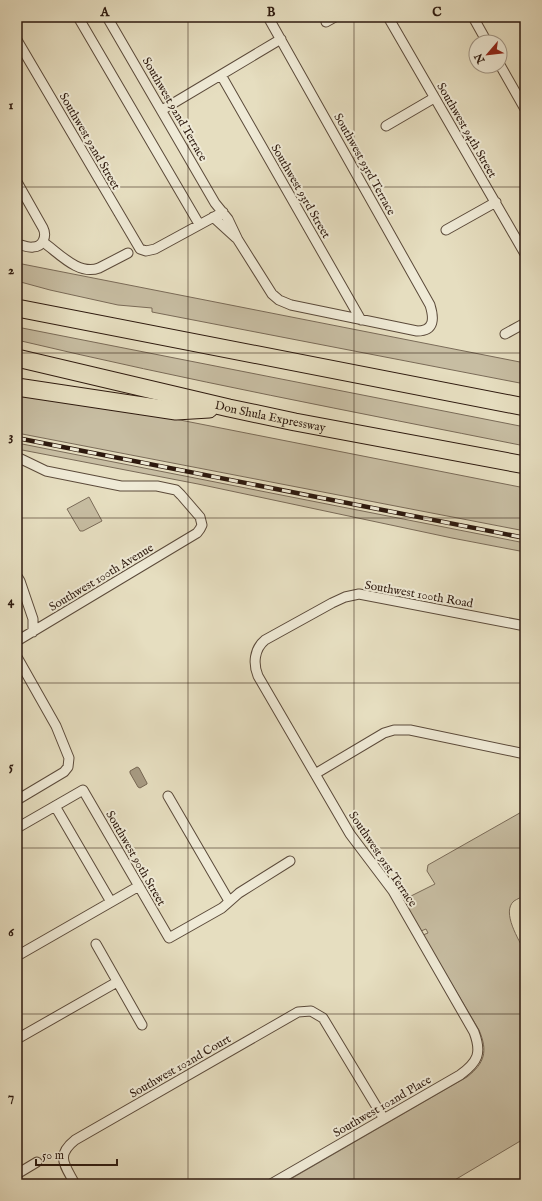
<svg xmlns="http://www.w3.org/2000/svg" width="542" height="1201" font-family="'IM FELL English',serif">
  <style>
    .green { fill: #c7bda2; stroke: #7a6b58 }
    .water { fill: #a79b83; stroke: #766754 }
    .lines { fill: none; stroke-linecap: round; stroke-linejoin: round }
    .street-casing { stroke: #5b4a3a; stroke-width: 11 }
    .highway-casing { stroke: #2d190e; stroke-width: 19 }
    .street { stroke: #efead6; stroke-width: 9 }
    .highway { stroke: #e6dec0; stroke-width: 17 }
    .rail-casing { stroke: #2d190e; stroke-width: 4.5 }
    .rail { stroke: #efead6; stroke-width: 3; stroke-dasharray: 9; stroke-linecap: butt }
    .grid { fill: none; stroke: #2d190e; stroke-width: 1; stroke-opacity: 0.55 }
    .labels { text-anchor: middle; stroke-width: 4; stroke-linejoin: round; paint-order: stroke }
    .street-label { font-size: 12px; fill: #2d190e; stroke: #efead6 }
    .neatline { fill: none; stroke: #2d190e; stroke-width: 1.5 }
    .grid-label { font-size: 13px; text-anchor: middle; font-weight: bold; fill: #2d190e }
  </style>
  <rect width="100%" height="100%" fill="#e6dec0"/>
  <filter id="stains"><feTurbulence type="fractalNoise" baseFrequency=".005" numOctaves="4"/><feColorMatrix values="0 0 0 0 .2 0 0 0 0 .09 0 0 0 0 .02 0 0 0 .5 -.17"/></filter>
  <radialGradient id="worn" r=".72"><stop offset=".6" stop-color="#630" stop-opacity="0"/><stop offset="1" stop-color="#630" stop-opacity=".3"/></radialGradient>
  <path class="green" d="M 17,263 L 525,363 L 525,384 L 152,312 L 152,308 L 118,305 L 50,290 L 17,281 Z
    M 17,327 L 525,427 L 525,446 C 355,412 185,380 17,340 Z
    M 17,392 L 109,406 L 525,488 L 525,531 L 17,433 Z
    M 17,443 L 525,543 L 525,552 L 452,538 L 198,484 L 17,449 Z
    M 89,497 L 102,521 L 83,531 L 80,531 L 67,509 Z
    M 525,810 L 525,895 C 522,897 517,899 514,901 C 501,912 519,940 525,952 L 525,1143 L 522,1140 L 448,1184 L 282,1184 L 467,1077 C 485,1063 488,1051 479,1030 L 423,935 L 428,933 L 426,929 L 421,931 L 403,900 L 435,884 L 427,871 L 428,865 Z"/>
  <path class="water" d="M 137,767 L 139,768 L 147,783 L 147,784 L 140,788 L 138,787 L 130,773 L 130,771 Z"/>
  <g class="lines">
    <defs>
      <path id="street" d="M 78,17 L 199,224
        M 107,17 L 215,203 L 228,219 L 238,240 L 272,294 L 279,300 L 291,305 L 417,331 C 435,331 434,318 430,305 L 268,17
        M 388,17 L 525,254
        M 473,17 L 487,42
        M 326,22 L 335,17
        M 17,40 L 140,249 L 146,251 L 155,249 L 223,212
        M 500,65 L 525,109
        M 221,75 L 361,320
        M 162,110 L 281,39
        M 386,126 L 434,98
        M 17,182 L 43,228 C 47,236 43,247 33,247 C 28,248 22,245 17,244
        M 213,217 L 236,238
        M 446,230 L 496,202
        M 43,242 C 58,252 78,276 99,268 L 128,253
        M 505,334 L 525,323
        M 17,457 L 46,471 L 121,486 L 157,486 L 176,490 L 181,495 L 200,517 L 202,525 L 200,529 L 197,533 L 17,641
        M 17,576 L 20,581 L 33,619 L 33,632
        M 17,657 L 56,726 L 69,758 L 68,767 L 64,772 L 17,800
        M 315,774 L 384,733 L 394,730 L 410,730 L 525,754
        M 168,796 L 229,901
        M 55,806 L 111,902
        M 17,828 L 83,790 L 169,938 L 222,908 L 239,893 L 290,861
        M 96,944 L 142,1025
        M 17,956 L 139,886
        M 17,1039 L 117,982
        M 17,1174 L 37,1162
        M 75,1184 C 65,1165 55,1156 75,1140 L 298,1012 L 311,1011 L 323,1018 L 384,1119
        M 271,1184 L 460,1075 C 478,1062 482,1053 474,1032 L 393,891 L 350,834 L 258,676 C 253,664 254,649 265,640 L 332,603 L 345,597 L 359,594 L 525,626"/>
      <g id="highway">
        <path d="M 17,308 L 525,407"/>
        <path id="s1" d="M 17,358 L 229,408 L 295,422 L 525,465"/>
        <path d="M 17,387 L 176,411 L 209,409"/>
      </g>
    </defs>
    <use href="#street" class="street-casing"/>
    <use href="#highway" class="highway-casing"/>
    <use href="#street" class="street"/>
    <use href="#highway" class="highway"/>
    <defs>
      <path id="rail" d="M 17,438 L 525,538"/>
    </defs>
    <use href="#rail" class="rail-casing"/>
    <use href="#rail" class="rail"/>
  </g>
  <path class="grid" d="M 188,17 L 188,1184M 354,17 L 354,1184M 17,187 L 525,187M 17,353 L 525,353M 17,518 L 525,518M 17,683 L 525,683M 17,848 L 525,848M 17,1014 L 525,1014"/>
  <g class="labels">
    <g class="street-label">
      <text transform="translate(175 109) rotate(60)" y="4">Southwest 92nd Terrace</text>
      <text transform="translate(467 130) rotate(60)" y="4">Southwest 94th Street</text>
      <text transform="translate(90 141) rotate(60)" y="4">Southwest 92nd Street</text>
      <text transform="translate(365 164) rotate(61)" y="4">Southwest 93rd Terrace</text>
      <text transform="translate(301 191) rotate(60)" y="4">Southwest 93rd Street</text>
      <text dy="4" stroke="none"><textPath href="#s1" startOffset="260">Don Shula Expressway</textPath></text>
      <text transform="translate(101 577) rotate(-31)" y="4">Southwest 100th Avenue</text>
      <text transform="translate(419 594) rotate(10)" y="4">Southwest 100th Road</text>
      <text transform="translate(136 858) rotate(60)" y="4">Southwest 90th Street</text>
      <text transform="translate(383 859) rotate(56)" y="4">Southwest 91st Terrace</text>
      <text transform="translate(180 1066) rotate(-30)" y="4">Southwest 102nd Court</text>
      <text transform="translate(382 1106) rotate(-30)" y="4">Southwest 102nd Place</text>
    </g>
  </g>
  <rect width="542" height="1201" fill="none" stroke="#e6dec0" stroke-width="44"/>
  <g transform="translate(488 54) rotate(242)"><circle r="19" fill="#efead6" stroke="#a19686"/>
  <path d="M0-3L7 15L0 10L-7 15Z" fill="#8f2418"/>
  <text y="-6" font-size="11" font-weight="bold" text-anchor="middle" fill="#2d190e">N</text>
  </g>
  <path d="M36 1159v6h81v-6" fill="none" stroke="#2d190e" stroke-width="2"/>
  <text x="42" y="1159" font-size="12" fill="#2d190e" stroke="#efead6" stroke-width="3" paint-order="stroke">50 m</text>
  <rect x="22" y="22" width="498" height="1157" class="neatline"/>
  <g class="grid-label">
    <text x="105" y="16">A</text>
    <text x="271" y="16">B</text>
    <text x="437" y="16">C</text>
    <text x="11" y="109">1</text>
    <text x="11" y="274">2</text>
    <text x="11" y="440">3</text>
    <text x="11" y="605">4</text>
    <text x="11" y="770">5</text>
    <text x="11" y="936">6</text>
    <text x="11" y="1101">7</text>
  </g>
  <rect width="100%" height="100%" filter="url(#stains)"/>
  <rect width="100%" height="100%" fill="url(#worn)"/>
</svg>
